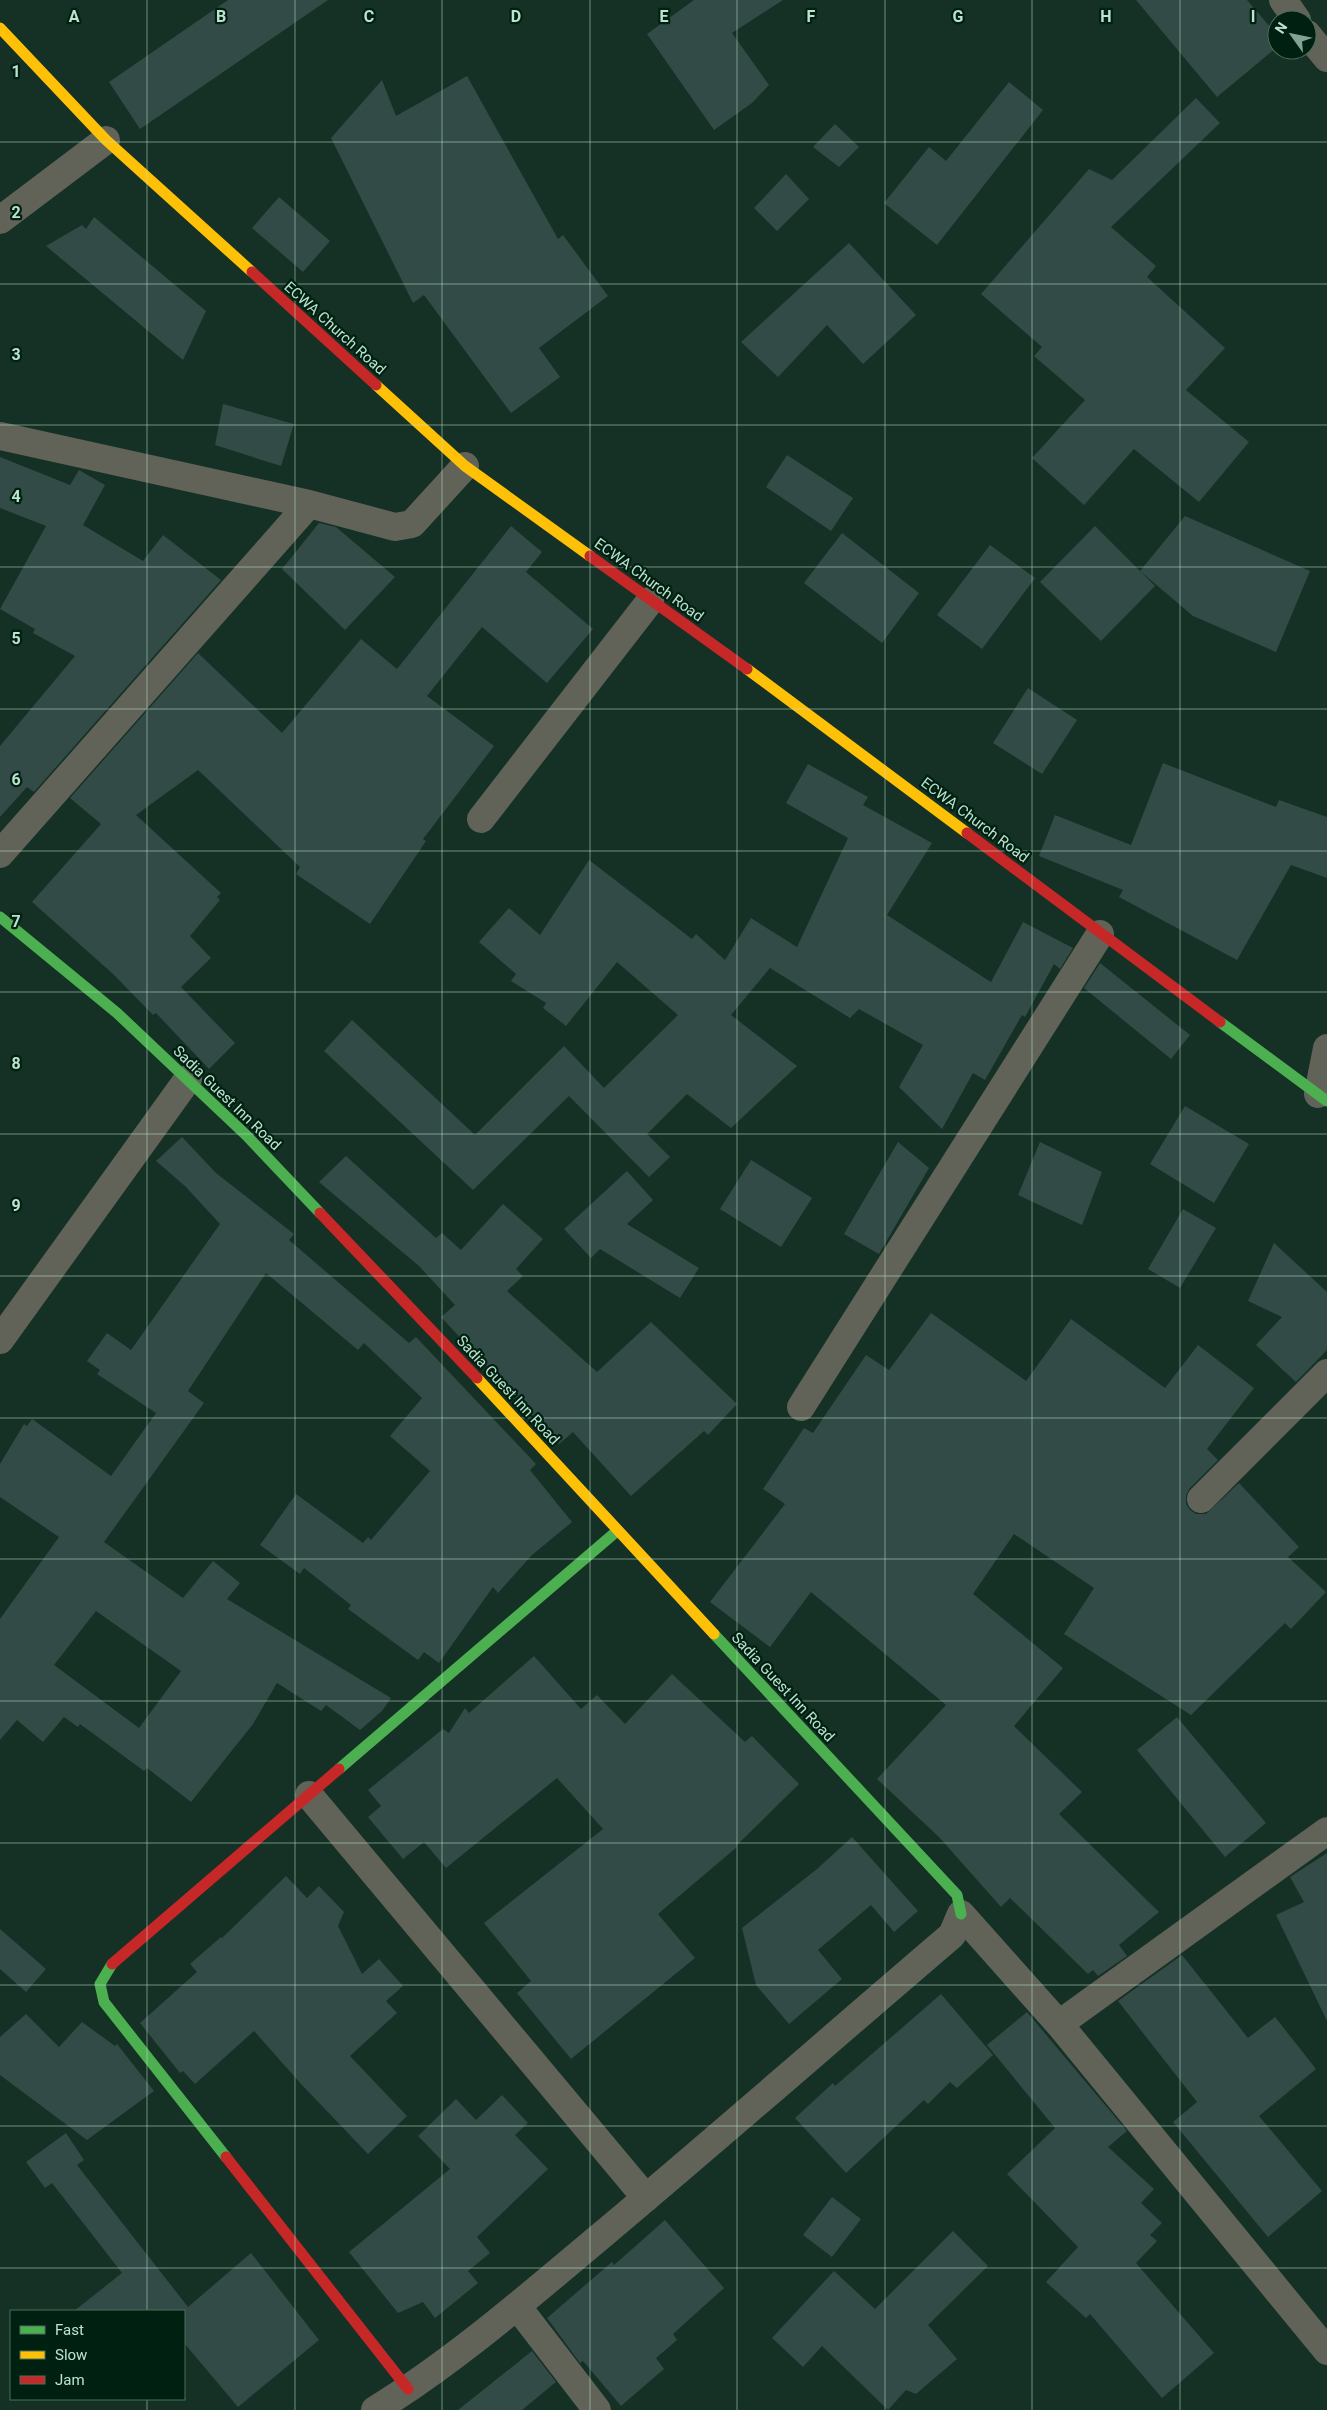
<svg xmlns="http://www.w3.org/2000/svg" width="1327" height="2410" font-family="Roboto,sans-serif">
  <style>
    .building { fill: #324b47; fill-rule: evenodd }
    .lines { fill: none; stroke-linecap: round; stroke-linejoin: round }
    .street { stroke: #616358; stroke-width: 28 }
    .fast { stroke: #4caf50; stroke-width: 11 }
    .slow { stroke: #ffc107; stroke-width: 11 }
    .jam { stroke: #c62828; stroke-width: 11 }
    .grid { fill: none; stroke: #bbe3ce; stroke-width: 1; stroke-opacity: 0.55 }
    .labels { text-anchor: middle; stroke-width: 4.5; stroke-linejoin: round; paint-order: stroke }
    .street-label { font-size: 15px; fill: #bbe3ce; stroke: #002011 }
    .grid-label { font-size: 16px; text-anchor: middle; font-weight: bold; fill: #bbe3ce; stroke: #002011; stroke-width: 4.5; stroke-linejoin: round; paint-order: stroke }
  </style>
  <rect width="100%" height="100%" fill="#153025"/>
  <path class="building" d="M 228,0 L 328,0 L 140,129 L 109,82 Z
    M 694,0 L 783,0 L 732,33 L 769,85 L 752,103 L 714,130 L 647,34 Z
    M 1136,0 L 1247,0 L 1277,35 L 1277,47 L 1217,97 Z
    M 467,76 L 558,239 L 563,235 L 608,296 L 539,348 L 560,377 L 511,413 L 424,295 L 413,303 L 331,138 L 382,80 L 396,116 Z
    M 1009,82 L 1043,110 L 937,245 L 884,203 L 929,147 L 946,161 Z
    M 1196,98 L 1220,123 L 1111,227 L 1156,266 L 1147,277 L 1225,348 L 1186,390 L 1249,442 L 1199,502 L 1134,449 L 1084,505 L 1032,458 L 1085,400 L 1034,356 L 1042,347 L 981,294 L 1089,169 L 1112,180 Z
    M 835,124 L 859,147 L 839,167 L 813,147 Z
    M 786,174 L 809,199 L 777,231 L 754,208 Z
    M 279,197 L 330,241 L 303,272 L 252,228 Z
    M 94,217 L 206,311 L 183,360 L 46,246 L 82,225 L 86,229 Z
    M 849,243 L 916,315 L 863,364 L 827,325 L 778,377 L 741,342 Z
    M 223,404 L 294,424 L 281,466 L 215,445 Z
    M 787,455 L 853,498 L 831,531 L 766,487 Z
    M 0,457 L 70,485 L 79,470 L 105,485 L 83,525 L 143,561 L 163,535 L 221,580 L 34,792 L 27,787 L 0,817 L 0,746 L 75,656 L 33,633 L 35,629 L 0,609 L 46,526 L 0,508 Z
    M 1185,516 L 1310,571 L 1276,652 L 1193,616 L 1140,571 Z
    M 319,523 L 336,527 L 395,577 L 345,630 L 282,569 Z
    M 511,526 L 542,552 L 526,572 L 593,629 L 547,683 L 482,627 L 427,696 L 494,746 L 423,839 L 426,841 L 370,924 L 296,874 L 300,867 L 198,770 L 136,815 L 221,893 L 217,897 L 220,900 L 190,936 L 211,958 L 181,987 L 235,1043 L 209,1069 L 156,1013 L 153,1015 L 113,974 L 32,902 L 101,824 L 70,798 L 198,653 L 282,733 L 361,639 L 397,669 Z
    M 1095,526 L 1155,586 L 1101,641 L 1040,582 Z
    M 842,533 L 919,593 L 882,643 L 804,583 Z
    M 990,545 L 1035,578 L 982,649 L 937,615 Z
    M 1028,688 L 1077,720 L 1042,774 L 993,743 Z
    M 1163,763 L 1276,807 L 1279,800 L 1327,817 L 1327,878 L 1291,865 L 1237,960 L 1119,897 L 1123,890 L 1039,856 L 1055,815 L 1131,845 Z
    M 808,764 L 868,797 L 863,805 L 932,843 L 887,915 L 991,982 L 1023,922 L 1073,948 L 1060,969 L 1054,964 L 1025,1017 L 1022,1015 L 985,1080 L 973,1073 L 942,1129 L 899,1087 L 923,1045 L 859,1009 L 850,1018 L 770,968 L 731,1015 L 797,1066 L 731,1128 L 687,1094 L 647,1134 L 670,1157 L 649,1177 L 569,1096 L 473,1190 L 324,1051 L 352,1020 L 475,1135 L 564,1046 L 604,1088 L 678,1015 L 617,962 L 566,1026 L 543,1008 L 546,1003 L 511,981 L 516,974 L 479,942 L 509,908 L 540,935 L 589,860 L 692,939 L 696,934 L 725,960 L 751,918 L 797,947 L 848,838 L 786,803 Z
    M 1100,963 L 1190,1035 L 1171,1059 L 1084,988 Z
    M 1185,1106 L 1249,1144 L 1214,1203 L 1150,1164 Z
    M 182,1137 L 216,1173 L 294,1234 L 289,1240 L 409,1343 L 416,1337 L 536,1464 L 530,1470 L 572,1522 L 532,1555 L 498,1593 L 493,1587 L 439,1663 L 424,1652 L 418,1660 L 348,1609 L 351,1605 L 304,1568 L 300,1574 L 260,1545 L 296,1494 L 363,1543 L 368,1537 L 371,1540 L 430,1471 L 390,1436 L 422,1398 L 364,1343 L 358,1350 L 266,1273 L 188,1391 L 204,1403 L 104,1542 L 183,1598 L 213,1561 L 240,1583 L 227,1599 L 391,1698 L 382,1711 L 360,1730 L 326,1705 L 321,1711 L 277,1683 L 253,1724 L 191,1802 L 147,1768 L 144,1771 L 80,1724 L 78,1727 L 64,1717 L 43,1742 L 17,1720 L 0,1740 L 0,1619 L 59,1537 L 0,1497 L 0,1464 L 24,1424 L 27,1426 L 32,1419 L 111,1476 L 156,1413 L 97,1374 L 100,1370 L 87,1361 L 107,1333 L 131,1350 L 220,1224 L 185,1186 L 156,1161 ZM 96,1611 L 181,1671 L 139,1728 L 54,1665 Z
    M 898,1142 L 929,1168 L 879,1254 L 844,1234 Z
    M 1040,1142 L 1102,1172 L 1082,1225 L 1018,1195 Z
    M 346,1156 L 436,1238 L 442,1233 L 461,1250 L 503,1204 L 543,1239 L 516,1269 L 523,1276 L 507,1291 L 597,1372 L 651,1322 L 737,1404 L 708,1435 L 704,1431 L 631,1496 L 573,1432 L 559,1444 L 441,1317 L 455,1305 L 419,1266 L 319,1182 Z
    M 751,1160 L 812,1198 L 781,1247 L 720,1209 Z
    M 627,1171 L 653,1200 L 627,1224 L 699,1268 L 680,1298 L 600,1249 L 591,1258 L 564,1229 Z
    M 1183,1209 L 1216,1228 L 1180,1288 L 1148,1269 Z
    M 1274,1243 L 1327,1292 L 1327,1350 L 1296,1382 L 1256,1345 L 1282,1317 L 1248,1301 Z
    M 931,1313 L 1026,1381 L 1071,1319 L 1165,1388 L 1198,1345 L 1254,1388 L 1207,1449 L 1218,1460 L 1190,1488 L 1186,1495 L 1186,1504 L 1190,1510 L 1196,1514 L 1206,1514 L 1239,1483 L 1299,1547 L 1288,1557 L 1326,1592 L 1291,1629 L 1285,1623 L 1191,1715 L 1064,1634 L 1094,1588 L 1014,1534 L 973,1594 L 1063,1668 L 1014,1726 L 1082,1792 L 1059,1814 L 1159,1912 L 1119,1945 L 1127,1956 L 1098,1976 L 1093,1970 L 1088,1974 L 1010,1898 L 1001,1907 L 939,1837 L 877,1779 L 946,1705 L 811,1592 L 770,1647 L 710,1602 L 785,1504 L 763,1489 L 804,1428 L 813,1433 L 866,1355 L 889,1370 Z
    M 534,1656 L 581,1709 L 597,1695 L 625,1724 L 672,1674 L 745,1742 L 752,1736 L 799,1784 L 736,1846 L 737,1847 L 658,1914 L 695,1958 L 571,2059 L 517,1993 L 531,1981 L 484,1923 L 603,1829 L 557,1778 L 446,1868 L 424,1842 L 403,1859 L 368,1817 L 381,1806 L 368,1790 L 443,1729 L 449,1733 L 465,1708 L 469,1713 Z
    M 1177,1717 L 1266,1823 L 1225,1857 L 1137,1750 Z
    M 852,1837 L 918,1911 L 894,1932 L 871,1905 L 818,1950 L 842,1979 L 789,2024 L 756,1985 L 742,1928 L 817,1869 Z
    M 1327,1853 L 1327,2021 L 1276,1915 L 1304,1902 L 1290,1877 Z
    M 286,1876 L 307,1898 L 319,1886 L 344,1912 L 338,1926 L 362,1974 L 379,1959 L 403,1986 L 386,2001 L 397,2013 L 350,2056 L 407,2116 L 368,2154 L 302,2085 L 254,2031 L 195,2084 L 183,2071 L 180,2073 L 140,2023 L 197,1972 L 190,1964 L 221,1937 L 222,1938 Z
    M 0,1929 L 46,1969 L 26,1992 L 0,1969 Z
    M 1182,1955 L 1248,2038 L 1275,2017 L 1316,2069 L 1259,2116 L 1322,2191 L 1268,2237 L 1173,2122 L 1197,2102 L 1118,2001 Z
    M 941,1994 L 993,2055 L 957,2088 L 950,2082 L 928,2104 L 924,2100 L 846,2173 L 795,2118 L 833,2083 L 835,2086 Z
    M 1027,2012 L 1127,2131 L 1108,2147 L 1154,2189 L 1141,2203 L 1162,2223 L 1150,2235 L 1157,2241 L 1136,2263 L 1214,2353 L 1162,2398 L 1090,2314 L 1086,2318 L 1046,2282 L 1078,2247 L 1007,2174 L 1055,2128 L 987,2045 Z
    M 26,2014 L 59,2047 L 82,2022 L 115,2046 L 117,2044 L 154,2091 L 87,2140 L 0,2075 L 0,2037 Z
    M 502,2095 L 528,2123 L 515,2135 L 548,2169 L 477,2237 L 490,2253 L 468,2271 L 478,2283 L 435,2318 L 423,2302 L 398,2313 L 349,2252 L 450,2169 L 418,2136 L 456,2099 L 476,2120 Z
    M 66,2133 L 84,2160 L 77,2165 L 188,2307 L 251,2253 L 319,2340 L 238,2407 L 184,2343 L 184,2311 L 74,2311 L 122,2273 L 52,2183 L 45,2188 L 26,2162 Z
    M 832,2197 L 861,2219 L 832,2257 L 803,2235 Z
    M 665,2220 L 724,2288 L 673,2334 L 677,2340 L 656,2358 L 664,2369 L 621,2406 L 583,2361 L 580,2363 L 547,2318 L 612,2262 L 614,2265 Z
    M 953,2231 L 988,2266 L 928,2325 L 957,2359 L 916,2394 L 906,2390 L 888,2410 L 822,2346 L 803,2367 L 772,2338 L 834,2271 L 875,2309 Z
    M 532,2351 L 556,2382 L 522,2410 L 458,2410 Z"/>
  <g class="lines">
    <path class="street" d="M 1283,0 L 1297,20
      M 1307,34 L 1327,58
      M 0,220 L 106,140
      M 0,436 L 309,504 L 395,527 L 412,524 L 465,466
      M 481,819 L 650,601
      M 0,854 L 309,504
      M 1318,1094 L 1327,1048
      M 0,1340 L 188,1079
      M 801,1407 L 1100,934
      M 1201,1499 L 1327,1373
      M 309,1795 L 646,2198
      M 1059,2024 L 1327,1831
      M 517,2306 L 597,2410
      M 375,2410 C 456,2360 529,2296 602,2235 C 720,2136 835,2035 952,1935 L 961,1914 L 1059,2024 L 1327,2351"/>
    <path class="fast" d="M 0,917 L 117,1013 L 246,1135 L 320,1213
      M 1220,1022 L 1327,1101
      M 714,1634 L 957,1895 L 961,1914
      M 339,1769 L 617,1531
      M 112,1964 L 100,1984 L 104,2002 L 226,2157"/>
    <path class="slow" d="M 0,28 L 106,140 L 252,272
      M 376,385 L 465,466 L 590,556
      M 747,669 L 967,833
      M 477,1378 L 714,1634"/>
    <path class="jam" d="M 252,272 L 376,385
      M 590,556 L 747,669
      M 967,833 L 1220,1022
      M 320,1213 L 477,1378
      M 112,1964 L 339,1769
      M 226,2157 L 408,2389"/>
  </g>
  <path class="grid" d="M 147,0 L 147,2311M 295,0 L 295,2410M 442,0 L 442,2410M 590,0 L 590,2410M 737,0 L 737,2410M 885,0 L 885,2410M 1032,0 L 1032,2410M 1180,0 L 1180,2410M 0,142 L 1327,142M 0,284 L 1327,284M 0,425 L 1327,425M 0,567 L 1327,567M 0,709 L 1327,709M 0,851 L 1327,851M 0,992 L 1327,992M 0,1134 L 1327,1134M 0,1276 L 1327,1276M 0,1418 L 1327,1418M 0,1559 L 1327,1559M 0,1701 L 1327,1701M 0,1843 L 1327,1843M 0,1985 L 1327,1985M 0,2126 L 1327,2126M 0,2268 L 1327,2268M 147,2399 L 147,2410"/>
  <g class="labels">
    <g class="street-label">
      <text transform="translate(335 328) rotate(42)" y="5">ECWA Church Road</text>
      <text transform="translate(649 580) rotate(36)" y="5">ECWA Church Road</text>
      <text transform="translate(975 820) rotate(37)" y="5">ECWA Church Road</text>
      <text transform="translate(227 1098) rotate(44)" y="5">Sadia Guest Inn Road</text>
      <text transform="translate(508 1390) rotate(47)" y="5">Sadia Guest Inn Road</text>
      <text transform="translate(783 1687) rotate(47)" y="5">Sadia Guest Inn Road</text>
    </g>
  </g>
  <g class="grid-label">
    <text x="74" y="22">A</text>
    <text x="221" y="22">B</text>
    <text x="369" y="22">C</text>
    <text x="516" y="22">D</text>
    <text x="664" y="22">E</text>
    <text x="811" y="22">F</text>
    <text x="958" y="22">G</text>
    <text x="1106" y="22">H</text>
    <text x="1253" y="22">I</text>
    <text x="16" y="77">1</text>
    <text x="16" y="218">2</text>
    <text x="16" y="360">3</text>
    <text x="16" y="502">4</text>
    <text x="16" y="644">5</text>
    <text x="16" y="785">6</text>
    <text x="16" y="927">7</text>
    <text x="16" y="1069">8</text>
    <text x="16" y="1211">9</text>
  </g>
  <rect x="10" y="2310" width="175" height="90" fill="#002011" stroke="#4b6e5d"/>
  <rect x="20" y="2326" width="25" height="8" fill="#4caf50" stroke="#4b6e5d"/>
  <text x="55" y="2335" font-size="15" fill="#bbe3ce">Fast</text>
  <rect x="20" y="2351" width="25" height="8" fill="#ffc107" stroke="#4b6e5d"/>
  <text x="55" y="2360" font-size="15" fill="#bbe3ce">Slow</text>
  <rect x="20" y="2376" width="25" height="8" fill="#c62828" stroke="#4b6e5d"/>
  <text x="55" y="2385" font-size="15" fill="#bbe3ce">Jam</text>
  <g transform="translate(1292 35) rotate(303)"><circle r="24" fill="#002011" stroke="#4b6e5d"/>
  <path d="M0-4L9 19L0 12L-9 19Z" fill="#81a493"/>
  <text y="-8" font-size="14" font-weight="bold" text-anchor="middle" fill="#bbe3ce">N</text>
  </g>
</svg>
